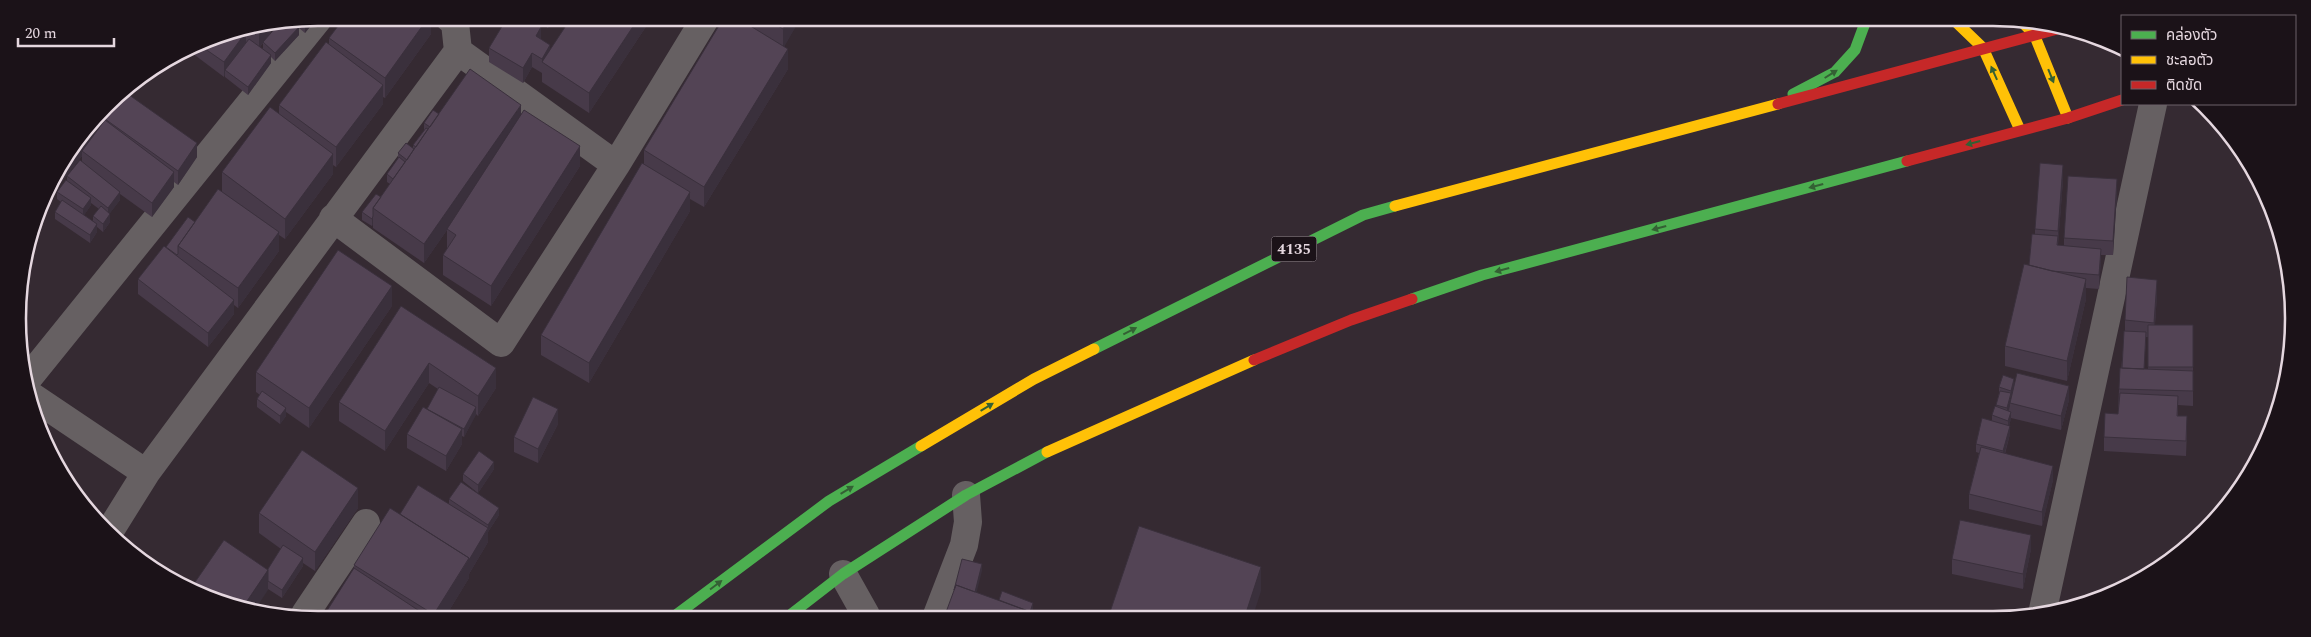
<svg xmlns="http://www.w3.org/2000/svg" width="2311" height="637" font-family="Spectral,'Noto Sans Thai',serif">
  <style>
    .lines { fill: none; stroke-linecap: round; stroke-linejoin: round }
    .street { stroke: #666062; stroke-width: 28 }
    .fast { stroke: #4caf50; stroke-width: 11 }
    .slow { stroke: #ffc107; stroke-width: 11 }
    .jam { stroke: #c62828; stroke-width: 11 }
    .wall { fill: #473a49; fill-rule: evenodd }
    .shaded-wall { fill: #3a303c }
    .building { fill: #534455; stroke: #3a303c }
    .oneway { fill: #346034 }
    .labels { text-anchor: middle; stroke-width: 5; stroke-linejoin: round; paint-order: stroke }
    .shield { fill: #1b1218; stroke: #a89ca3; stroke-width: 1 }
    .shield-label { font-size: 15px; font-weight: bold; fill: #e5d7df }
    .rim { fill: none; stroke: #e5d7df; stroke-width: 2.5 }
  </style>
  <rect width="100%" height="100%" fill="#352a32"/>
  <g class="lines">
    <path class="street" d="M 458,51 L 616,165
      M 333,218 L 501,343 L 616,165 L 705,19
      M 26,381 L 319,18
      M 27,393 L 146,473
      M 111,529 L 146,473 L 458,51 L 455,23 L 449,18
      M 843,574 L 866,615
      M 305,614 L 366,523
      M 2042,614 L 2153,104
      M 937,615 L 964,545 L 968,522 L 966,495"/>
    <path class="fast" d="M 1793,94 L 1835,72 L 1855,50 L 1865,23
      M 1412,299 L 1482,275 L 1907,161
      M 1094,349 L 1363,215 L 1395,206
      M 676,615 L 829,501 L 921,446
      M 790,615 L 843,574 L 966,495 L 1047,452"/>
    <path class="slow" d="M 1957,23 L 1983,48 L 2020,130
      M 2023,23 L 2034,34 L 2068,118
      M 1395,206 L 1778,104
      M 921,446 L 1034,379 L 1094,349
      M 1047,452 L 1254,360"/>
    <path class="jam" d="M 1778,104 L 2061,28
      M 1907,161 L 2068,118 L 2122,100
      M 1254,360 L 1351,320 L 1412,299"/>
  </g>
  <path class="wall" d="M 317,18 L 305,33 L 299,28 L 299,35 L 275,61 L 271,57 L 271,63 L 248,95 L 225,77 L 225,74 L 224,77 L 188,50 L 204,40 L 275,26 L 260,47 L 263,49 L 263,42 L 278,25 Z
    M 431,18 L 431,34 L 385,98 L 383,97 L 383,104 L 336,167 L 333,165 L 333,174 L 285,239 L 279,235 L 279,251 L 238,308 L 234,305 L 234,314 L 208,347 L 138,294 L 138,279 L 166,247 L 195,222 L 222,191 L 222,172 L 279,113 L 279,105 L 329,45 L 329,38 Z
    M 536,18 L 554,18 L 548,28 L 536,21 Z
    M 651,19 L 589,113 L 542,82 L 542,73 L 532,67 L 523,83 L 489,62 L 489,48 L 541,39 L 550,49 Z
    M 723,19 L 800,19 L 784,46 L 788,69 L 704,207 L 690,199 L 690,211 L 589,383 L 541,355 L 541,335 L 644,164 L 644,150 Z
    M 439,114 L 521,114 L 580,166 L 491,306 L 443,275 L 443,255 L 447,249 L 447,230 L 424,263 L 373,228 L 373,224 L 372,226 L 362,220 L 362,212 L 381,197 L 390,184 L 387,182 L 387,174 L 398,159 L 398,153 L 413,148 L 413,145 L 424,131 L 424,123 Z
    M 105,119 L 197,157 L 178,185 L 174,182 L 174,187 L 152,217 L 120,194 L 120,200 L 109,214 L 110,222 L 103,232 L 97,227 L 97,232 L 90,243 L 55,219 L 55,212 L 61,202 L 57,199 L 57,192 L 67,181 L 67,176 L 82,162 L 82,156 L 52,194 L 49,191 L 49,197 L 43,204 L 48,186 L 94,125 L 94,134 L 105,121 ZM 91,203 L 99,209 L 93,216 L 93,222 L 84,215 L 91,205 Z
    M 2063,180 L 2058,245 L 2064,246 L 2064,238 L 2117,194 L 2113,255 L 2101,255 L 2099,289 L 2086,288 L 2086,299 L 2067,381 L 2005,366 L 2005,346 L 2029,265 L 2035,234 L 2035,229 Z
    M 2157,294 L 2155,325 L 2193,325 L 2193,406 L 2178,405 L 2178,416 L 2187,430 L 2186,456 L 2104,451 L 2104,437 L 2118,414 L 2119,389 L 2125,331 L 2125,320 ZM 2146,337 L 2148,337 L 2148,369 L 2144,369 Z
    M 392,306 L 309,428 L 286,412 L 286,416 L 280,424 L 257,407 L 257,399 L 260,395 L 256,392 L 256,372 Z
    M 401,306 L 496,388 L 478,416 L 476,414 L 464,437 L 462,436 L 462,444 L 446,471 L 407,448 L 407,434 L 427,409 L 438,389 L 429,383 L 385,451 L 339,421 L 339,402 Z
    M 2014,384 L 2069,400 L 2061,430 L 2011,418 L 2009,426 L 2010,434 L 2005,454 L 2053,480 L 2042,526 L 1969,509 L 1969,494 L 1979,453 L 1976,452 L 1976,444 L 1992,421 L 1992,415 L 1996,407 L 1999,393 L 1999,387 Z
    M 558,424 L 538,463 L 514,452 L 514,437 Z
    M 494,469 L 478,493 L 463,481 L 463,474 Z
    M 449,499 L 499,515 L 488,532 L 488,542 L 469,574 L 469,578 L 447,614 L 325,614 L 354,569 L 354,565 L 400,514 L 449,504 Z
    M 358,508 L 315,571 L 303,563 L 303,566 L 282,598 L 268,589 L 268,569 L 281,549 L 259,533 L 259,513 Z
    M 2031,549 L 2023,589 L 1952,574 L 1952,559 Z"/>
  <path class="shaded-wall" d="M 317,18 L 305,33 L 305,25 L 310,19 Z
    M 428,18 L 431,18 L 431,34 L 385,98 L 385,78 Z
    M 549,18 L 554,18 L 548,28 L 548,21 Z
    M 638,19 L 651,19 L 589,113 L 589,93 Z
    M 789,19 L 800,19 L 783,49 L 783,29 Z
    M 275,26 L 259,48 L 259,33 L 263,29 Z
    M 299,27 L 299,35 L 275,61 L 275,53 Z
    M 541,27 L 541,42 L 536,36 Z
    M 246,32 L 246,46 L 225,70 L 225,74 L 224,77 L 224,62 Z
    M 550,45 L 550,59 L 542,62 L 542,59 Z
    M 788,49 L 788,69 L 704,207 L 704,187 Z
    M 532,53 L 532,67 L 523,83 L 523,68 Z
    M 271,55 L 271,63 L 248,95 L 248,87 Z
    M 383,85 L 383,104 L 336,167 L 336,147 Z
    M 521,105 L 521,124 L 424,263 L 424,244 Z
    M 94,125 L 94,140 L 82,151 L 82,156 L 52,194 L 52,181 Z
    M 197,143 L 197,157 L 178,185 L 178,171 Z
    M 580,146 L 580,166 L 491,306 L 491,286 Z
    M 333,154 L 333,174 L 285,239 L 285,219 Z
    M 2063,165 L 2063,180 L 2058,245 L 2058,231 Z
    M 174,172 L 174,187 L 152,217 L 152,203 Z
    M 2117,179 L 2117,194 L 2113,255 L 2113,241 Z
    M 49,190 L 49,197 L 43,204 L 47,192 Z
    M 120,192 L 120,200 L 108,216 L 108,208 Z
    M 690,192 L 690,211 L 589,383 L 589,363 Z
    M 91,198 L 91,205 L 83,217 L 83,209 Z
    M 110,214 L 110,222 L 103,232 L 103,224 Z
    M 373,216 L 373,224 L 372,226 L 372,219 Z
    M 97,224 L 97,232 L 90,243 L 90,235 Z
    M 279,232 L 279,251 L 238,308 L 238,288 Z
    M 2101,249 L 2101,263 L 2099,289 L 2099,275 Z
    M 2086,279 L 2086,299 L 2067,381 L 2067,361 Z
    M 2157,280 L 2157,294 L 2154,337 L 2154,323 Z
    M 392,286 L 392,306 L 309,428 L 309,408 Z
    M 234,300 L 234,314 L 208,347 L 208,333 Z
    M 429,363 L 429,383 L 385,451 L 385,431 Z
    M 496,368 L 496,388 L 478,416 L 478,396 Z
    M 2014,379 L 2014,387 L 2010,403 L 2010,406 L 2007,416 L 2007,408 L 2011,395 L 2011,391 Z
    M 2069,386 L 2069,400 L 2061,430 L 2061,416 Z
    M 476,407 L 476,415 L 464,437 L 464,429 Z
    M 286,408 L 286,416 L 280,424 L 280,416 Z
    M 558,409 L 558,424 L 538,463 L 538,449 Z
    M 2011,412 L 2011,419 L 2008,429 L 2008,421 Z
    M 2010,426 L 2010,434 L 2003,459 L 2003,451 Z
    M 462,429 L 462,444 L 446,471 L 446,456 Z
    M 494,462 L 494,469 L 478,493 L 478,485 Z
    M 2053,466 L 2053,480 L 2042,526 L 2042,512 Z
    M 358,488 L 358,508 L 315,571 L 315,552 Z
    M 499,508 L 499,515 L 488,532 L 488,542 L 469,574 L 469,578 L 447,614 L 434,614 L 488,529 L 488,525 Z
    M 2031,535 L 2031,549 L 2023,589 L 2023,574 Z
    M 303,558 L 303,566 L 282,598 L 282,590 Z
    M 982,564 L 982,571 L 973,607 L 973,599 Z
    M 1261,567 L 1261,591 L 1253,616 L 1245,616 Z
    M 268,570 L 268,590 L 254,611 L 243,607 Z
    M 1033,603 L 1033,611 L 1032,615 L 1029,615 Z"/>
  <path class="building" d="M 344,18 L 428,18 L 385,78 L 329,38 Z
    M 507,18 L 526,18 L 541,27 L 536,36 L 550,45 L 542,59 L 532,53 L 523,68 L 489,48 Z
    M 571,18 L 638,19 L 589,93 L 542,62 Z
    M 310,19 L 305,25 L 300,21 Z
    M 723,19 L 739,19 L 788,49 L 704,187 L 644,150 Z
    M 766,19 L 789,19 L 783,29 Z
    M 294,22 L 299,27 L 275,53 L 263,42 L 278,25 Z
    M 263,29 L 259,33 L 255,30 Z
    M 246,32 L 224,62 L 198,44 L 204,40 Z
    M 249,39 L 271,55 L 248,87 L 225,70 Z
    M 326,42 L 383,85 L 336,147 L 279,105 Z
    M 470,69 L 521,105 L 424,244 L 373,208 Z
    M 125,92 L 197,143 L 178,171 L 105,119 Z
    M 270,107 L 333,154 L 285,219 L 222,172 Z
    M 433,110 L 439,114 L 430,127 L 424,123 Z
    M 524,110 L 580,146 L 491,286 L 443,255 L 456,235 L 447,229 Z
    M 105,120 L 174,172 L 152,203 L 82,151 Z
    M 426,128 L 428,129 L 416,147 L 413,145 Z
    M 406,143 L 414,149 L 407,160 L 398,153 Z
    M 399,157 L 405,162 L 393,179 L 387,174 Z
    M 80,160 L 120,192 L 108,208 L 67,176 Z
    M 642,163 L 690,192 L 589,363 L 541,335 Z
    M 2040,163 L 2063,165 L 2058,231 L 2035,229 Z
    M 2068,176 L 2117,179 L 2113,241 L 2064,238 Z
    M 66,180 L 91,198 L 83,209 L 57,192 Z
    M 218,189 L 279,232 L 238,288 L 178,246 Z
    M 376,194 L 381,197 L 373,208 L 373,216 L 372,219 L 362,212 Z
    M 62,200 L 97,224 L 90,235 L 55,212 Z
    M 101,206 L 110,214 L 103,224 L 93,216 Z
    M 188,217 L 195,222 L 178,246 L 178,254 L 177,255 L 166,247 Z
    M 2032,234 L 2058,236 L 2057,245 L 2101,249 L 2099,275 L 2052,271 L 2029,265 Z
    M 164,246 L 234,300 L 208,333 L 138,279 Z
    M 338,250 L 392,286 L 309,408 L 256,372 Z
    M 2024,264 L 2086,279 L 2067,361 L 2005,346 Z
    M 2127,277 L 2157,280 L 2154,323 L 2125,320 Z
    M 401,306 L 496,368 L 478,396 L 429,363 L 385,431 L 339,402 Z
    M 2148,325 L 2193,325 L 2193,367 L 2148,367 Z
    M 2124,331 L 2146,332 L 2144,369 L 2122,368 Z
    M 2120,368 L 2193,371 L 2193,391 L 2119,389 Z
    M 2017,373 L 2069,386 L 2061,416 L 2010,403 Z
    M 2003,375 L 2014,379 L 2011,391 L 1999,387 Z
    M 439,387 L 476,407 L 464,429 L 427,409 Z
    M 262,391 L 286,408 L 280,416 L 257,399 Z
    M 2000,391 L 2011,393 L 2007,408 L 1996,405 Z
    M 2120,393 L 2178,396 L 2177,416 L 2187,416 L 2186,441 L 2104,437 L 2105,413 L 2118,414 Z
    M 533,397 L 558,409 L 538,449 L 514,437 Z
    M 1995,406 L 2011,412 L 2008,421 L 1992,415 Z
    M 423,407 L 462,429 L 446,456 L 407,434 Z
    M 1982,418 L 2010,426 L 2003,451 L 1976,444 Z
    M 1981,447 L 2053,466 L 2042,512 L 1969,494 Z
    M 302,450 L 358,488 L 315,552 L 259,513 Z
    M 479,451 L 494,462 L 478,485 L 463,474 Z
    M 461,482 L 499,508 L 488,525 L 449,499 Z
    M 418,485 L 488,528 L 469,560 L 469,558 L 400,514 Z
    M 390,508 L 469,558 L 434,614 L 433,614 L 354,565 Z
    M 1960,520 L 2031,535 L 2023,574 L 1952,559 Z
    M 1139,526 L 1261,567 L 1245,616 L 1109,615 Z
    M 224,540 L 268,570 L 243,607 L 191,588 Z
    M 283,545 L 303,558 L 282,590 L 268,581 L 268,569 Z
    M 962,559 L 982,564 L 975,592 L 956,585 L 954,590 Z
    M 354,568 L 424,614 L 325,614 Z
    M 956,585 L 1028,611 L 1027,615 L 945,615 Z
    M 1002,591 L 1033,603 L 1029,615 L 1028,615 L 1028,611 L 999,600 Z"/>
  <defs><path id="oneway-solid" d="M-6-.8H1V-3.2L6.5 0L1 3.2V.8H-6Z" transform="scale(1.25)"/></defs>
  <g class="oneway">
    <use href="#oneway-solid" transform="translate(1994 73) rotate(-114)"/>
    <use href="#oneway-solid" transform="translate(1831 74) rotate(-32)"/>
    <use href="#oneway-solid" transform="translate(2051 76) rotate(68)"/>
    <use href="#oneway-solid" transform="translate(1973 143) rotate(165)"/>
    <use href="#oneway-solid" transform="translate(1816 186) rotate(165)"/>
    <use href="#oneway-solid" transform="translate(1659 228) rotate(165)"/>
    <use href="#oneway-solid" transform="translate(1502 270) rotate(165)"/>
    <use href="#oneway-solid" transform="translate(1130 331) rotate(-27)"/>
    <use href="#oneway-solid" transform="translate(987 407) rotate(-31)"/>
    <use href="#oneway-solid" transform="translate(847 490) rotate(-31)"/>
    <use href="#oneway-solid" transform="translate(716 585) rotate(-37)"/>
  </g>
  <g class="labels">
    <rect class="shield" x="1271.5" y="236.5" width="45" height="25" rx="4"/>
    <g class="shield-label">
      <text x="1294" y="254">4135</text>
    </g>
  </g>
  <path d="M0 0H2311V637H0ZM318 26H1993A292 292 0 0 1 2285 318V319A292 292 0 0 1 1993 611H318A292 292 0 0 1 26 319V318A292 292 0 0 1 318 26Z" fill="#1b1218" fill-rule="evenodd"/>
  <path class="rim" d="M318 26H1993A292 292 0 0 1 2285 318V319A292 292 0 0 1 1993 611H318A292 292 0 0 1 26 319V318A292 292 0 0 1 318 26Z"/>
  <rect x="2121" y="15" width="175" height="90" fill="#1b1218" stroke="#6c6168"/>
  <rect x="2131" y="31" width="25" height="8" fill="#4caf50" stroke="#6c6168"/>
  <text x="2166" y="40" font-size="15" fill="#e5d7df">คล่องตัว</text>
  <rect x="2131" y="56" width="25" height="8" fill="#ffc107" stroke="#6c6168"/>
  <text x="2166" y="65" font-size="15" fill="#e5d7df">ชะลอตัว</text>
  <rect x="2131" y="81" width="25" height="8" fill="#c62828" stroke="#6c6168"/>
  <text x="2166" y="90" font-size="15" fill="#e5d7df">ติดขัด</text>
  <path d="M18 38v8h96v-8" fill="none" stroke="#e5d7df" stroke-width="2.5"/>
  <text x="25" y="38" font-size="15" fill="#e5d7df" stroke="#1b1218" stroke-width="4" paint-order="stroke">20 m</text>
</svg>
